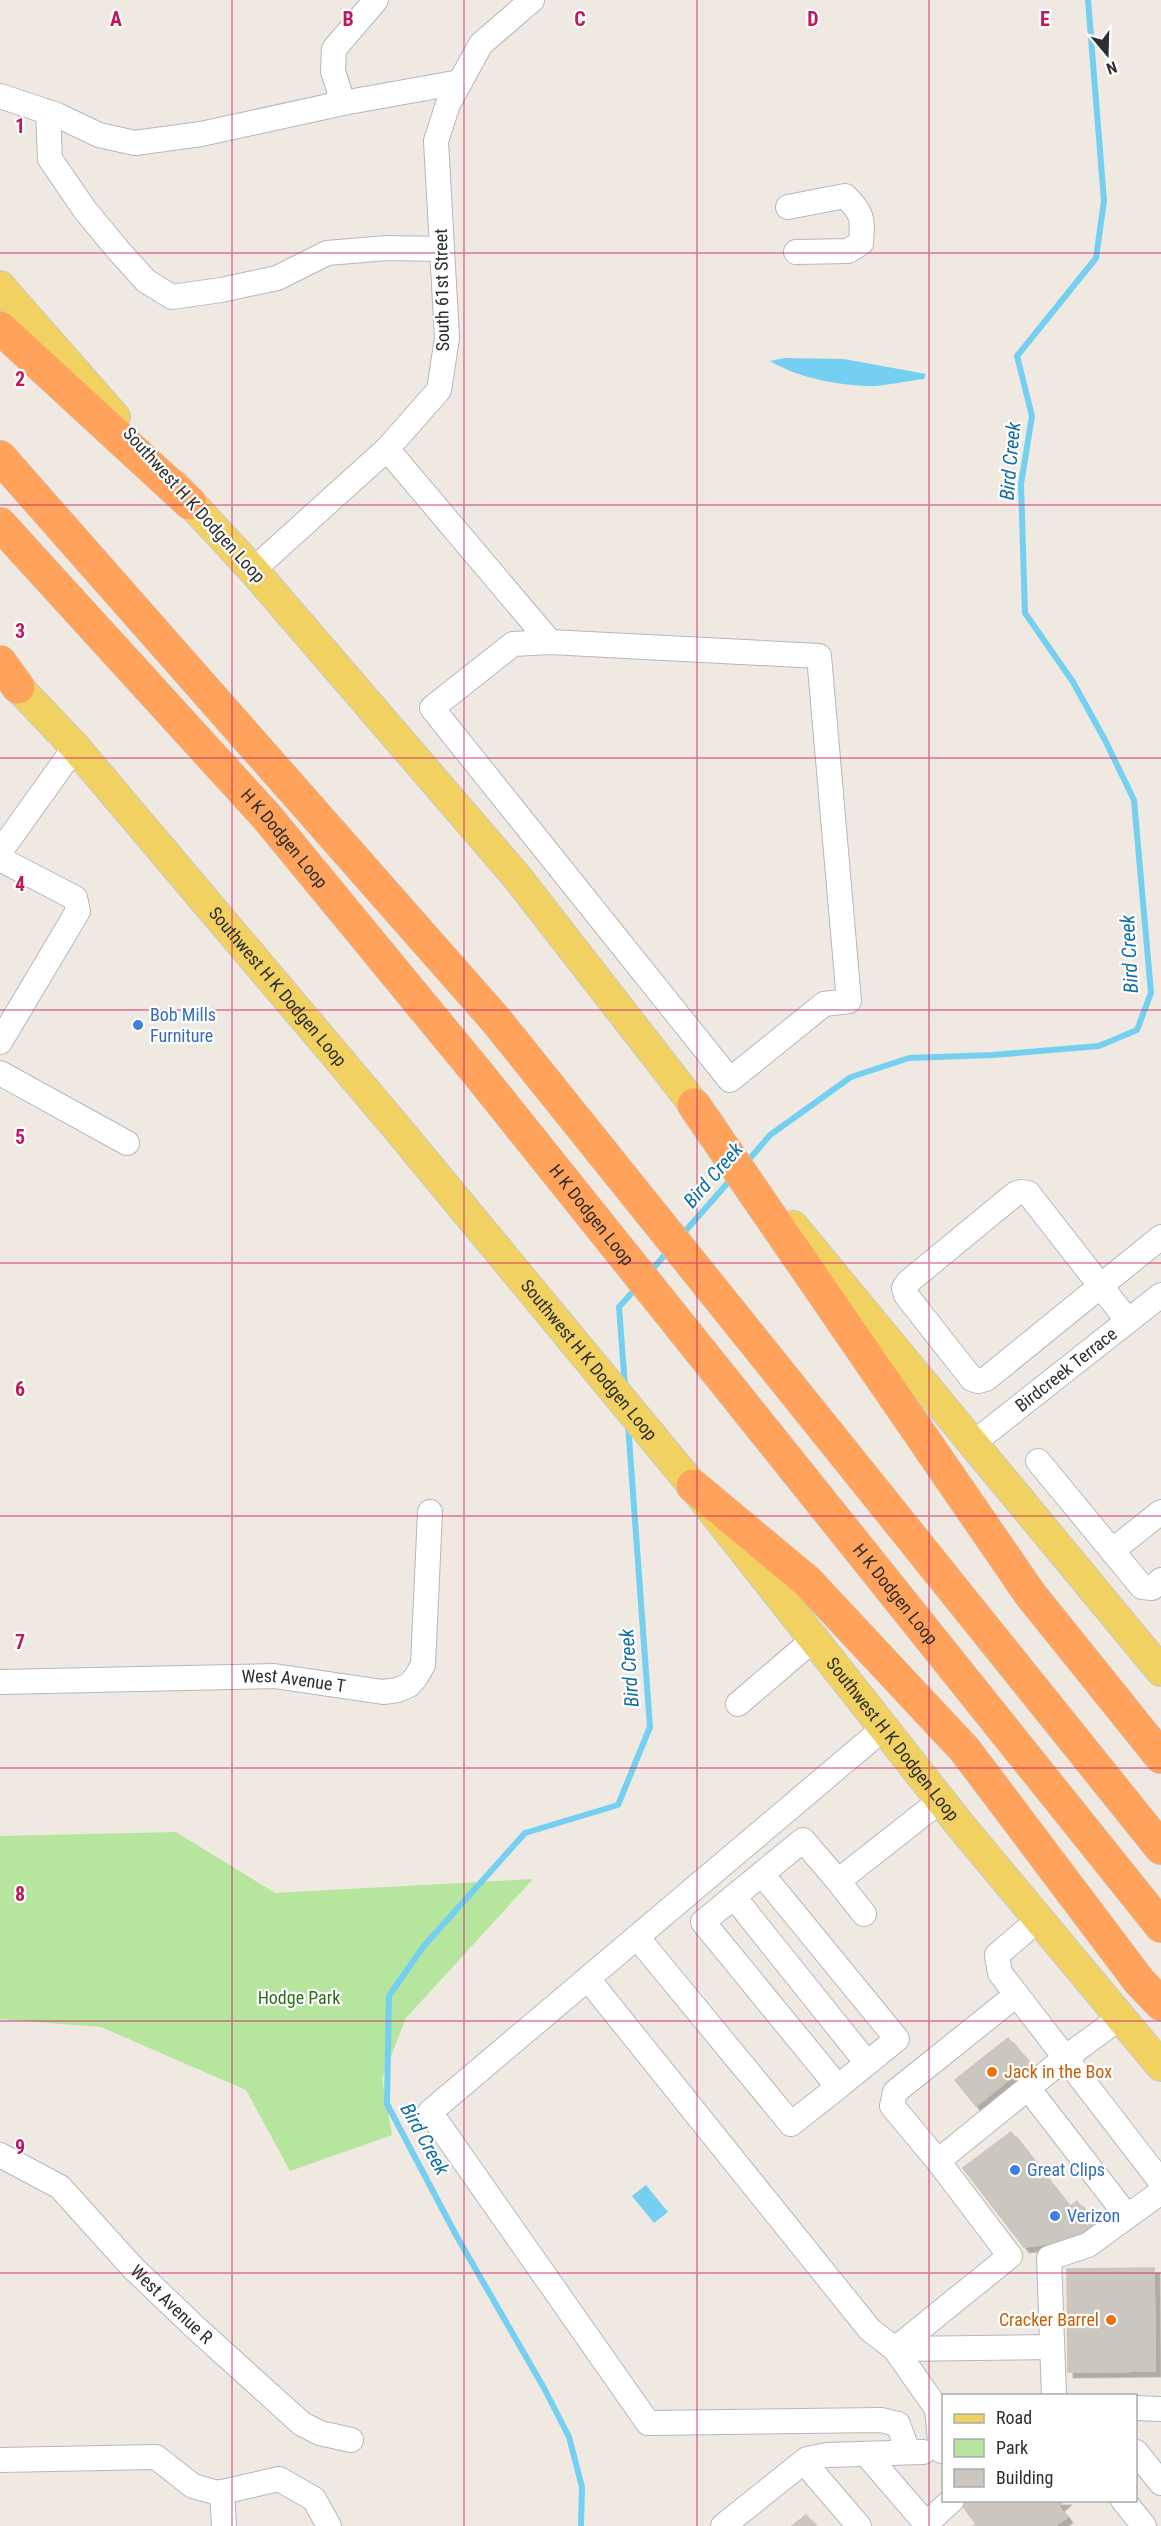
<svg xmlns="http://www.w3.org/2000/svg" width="1161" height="2526" font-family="'Roboto Condensed',sans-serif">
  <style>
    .green { fill: #b6e59e }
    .water { fill: #75cff0 }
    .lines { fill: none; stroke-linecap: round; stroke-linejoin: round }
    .stream { stroke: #75cff0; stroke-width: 6 }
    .building { fill: #cbc7bf; stroke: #cbc5ba; stroke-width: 1.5; filter: url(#shadow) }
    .minor-casing { stroke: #b4b7c1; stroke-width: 26 }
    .major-casing { stroke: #c9c9c9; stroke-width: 32 }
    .highway-casing { stroke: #c9c9c9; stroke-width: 34 }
    .minor { stroke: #fff; stroke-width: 24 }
    .major { stroke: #f2d163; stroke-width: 30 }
    .highway { stroke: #ffa35c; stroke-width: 33 }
    .grid { fill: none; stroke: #c2185b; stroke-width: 1.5; stroke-opacity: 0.55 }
    .shop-dot { fill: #3f7fe0; stroke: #fff; stroke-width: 2 }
    .food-dot { fill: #e8710a; stroke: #fff; stroke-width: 2 }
    .labels { text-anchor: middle; stroke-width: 4.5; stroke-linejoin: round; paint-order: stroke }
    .street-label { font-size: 18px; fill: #2e2e2e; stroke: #fff }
    .shop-label { font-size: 18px; fill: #366cbe; stroke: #fff; text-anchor: start }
    .park-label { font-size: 18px; fill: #2c6e1b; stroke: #fff }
    .food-label { font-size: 18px; fill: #c56008; stroke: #fff; text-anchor: start }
    .water-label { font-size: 20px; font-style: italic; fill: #0d6fa3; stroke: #fff }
    .grid-label { font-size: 20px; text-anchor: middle; font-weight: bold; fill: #c2185b; stroke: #fff; stroke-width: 4.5; stroke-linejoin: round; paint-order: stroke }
  </style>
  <defs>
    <filter id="shadow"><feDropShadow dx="5.5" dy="5.5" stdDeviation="0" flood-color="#0004"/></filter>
  </defs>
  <rect width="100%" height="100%" fill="#efe9e1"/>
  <path class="green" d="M 176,1832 L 275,1893 L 533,1879 L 406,2018 L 382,2079 L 392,2135 L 290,2171 L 246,2090 L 101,2027 L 0,2019 L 0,1836 Z"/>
  <path class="water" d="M 784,358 L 844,359 L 926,374 L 924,379 C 905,381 883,387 864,386 C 832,384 797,377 770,361 Z
    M 646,2185 L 668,2212 L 654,2223 L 632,2196 Z"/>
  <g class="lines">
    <path class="stream" d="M 747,1162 L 770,1135 L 851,1077 L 909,1058 L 993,1055 L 1099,1046 L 1137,1030 L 1151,993 L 1134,800 L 1105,740 L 1073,682 L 1025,613 L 1021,484 L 1032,416 L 1017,356 L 1096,258 L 1104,201 L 1088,0
      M 681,1236 L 732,1178
      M 650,1272 L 669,1250
      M 625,1386 L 619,1307 L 637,1287
      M 581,2526 L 582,2487 L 569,2437 L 544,2388 L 456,2235 L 387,2104 L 389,1996 L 423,1947 L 525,1833 L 618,1805 L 650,1727 L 628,1424"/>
  </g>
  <path class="building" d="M 1008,2038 L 1029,2063 L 976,2106 L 955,2080 Z
    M 1011,2132 L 1069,2207 L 1077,2201 L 1095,2225 L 1075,2240 L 1024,2247 L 963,2168 Z
    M 1154,2268 L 1155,2371 L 1068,2372 L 1067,2269 Z
    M 967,2500 L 1065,2500 L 1058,2506 L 1067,2517 L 1055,2526 L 973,2526 L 976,2524 L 962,2505 Z
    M 806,2515 L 815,2526 L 792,2526 Z"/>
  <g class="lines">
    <defs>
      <g id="minor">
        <path d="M 0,96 L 57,115 L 99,135 L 135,143 L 201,134 L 343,103 L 460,82"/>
        <path d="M 343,103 L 333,71 L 334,49 L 376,0"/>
        <path d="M 48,112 L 50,159 L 85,210 L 118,250 L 146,281 L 172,297 L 221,290 L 277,278 L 327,253 L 387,248 L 442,249"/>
        <path d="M 788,207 L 845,196 C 863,213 863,219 861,243 L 848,251 L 796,252"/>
        <path d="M 387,449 L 550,642"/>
        <path d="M 253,570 L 387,449 L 439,390 L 447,338 L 436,141 L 448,104 L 481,44 L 532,0"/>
        <path d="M 550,642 L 819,656 L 849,1001 L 824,1004 L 730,1080 L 432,708 L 513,644 Z"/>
        <path d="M 0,852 L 75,747"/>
        <path d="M 0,859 L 75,898 L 78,911 L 0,1042"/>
        <path d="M 0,1073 L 127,1143"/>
        <path d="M 1128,1321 L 1028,1193 L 1021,1192 L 1015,1194 L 908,1282 L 904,1288 L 906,1295 L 972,1379 L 978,1381 L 986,1379 L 1161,1237"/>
        <path id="s1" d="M 972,1444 L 1161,1295"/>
        <path d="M 1038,1461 L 1142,1587 L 1152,1588 L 1161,1580"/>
        <path d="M 1112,1551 L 1161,1512"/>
        <path id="s2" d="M 0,1682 L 274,1676 L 383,1692 L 398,1690 L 409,1685 L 416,1677 L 423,1665 L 430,1512"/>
        <path d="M 738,1704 L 814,1639"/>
        <path d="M 884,1728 L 430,2112 L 648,2423 L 881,2420 L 898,2424 L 908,2452"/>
        <path d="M 762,1874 L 897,2039 L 838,2087"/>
        <path d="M 734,1897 L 867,2063"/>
        <path d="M 864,1914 L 838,1881 L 941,1800"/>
        <path d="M 1039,1919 L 997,1955 L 1000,1973 L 1161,2182"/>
        <path d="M 637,1937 L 791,2124 L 838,2087 L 703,1922 L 803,1840 L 838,1881"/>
        <path d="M 588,1979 L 870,2330 L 895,2349 L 1052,2347"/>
        <path d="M 1016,1995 L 895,2092 L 892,2106 L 938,2161 L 1065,2058 L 1121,2017"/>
        <path d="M 1028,2088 L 1127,2216"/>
        <path id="s3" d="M 0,2155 L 60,2187 L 133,2268 L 197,2329 L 302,2424 L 320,2433 L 351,2440"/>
        <path d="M 938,2161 L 1010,2256 L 895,2349 L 937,2409 L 941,2451"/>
        <path d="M 1054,2396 L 1049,2258 L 1088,2245 L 1161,2192"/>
        <path d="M 1136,2408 L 1161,2409"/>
        <path d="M 1136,2452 L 1161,2483"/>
        <path d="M 866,2454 L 928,2526"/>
        <path d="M 0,2460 L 156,2457 L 193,2486 L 218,2493 L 279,2479 L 314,2499 L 329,2526"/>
        <path d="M 804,2462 L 859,2526"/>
        <path d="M 222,2492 L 224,2526"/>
        <path d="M 1123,2500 L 1144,2526"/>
        <path d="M 926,2524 L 952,2500"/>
        <path d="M 723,2526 L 807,2459 L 827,2455 L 923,2452"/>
      </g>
      <g id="major">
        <path d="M 0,286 L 115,417"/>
        <path d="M 174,485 L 253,570 L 517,877 L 709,1124"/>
        <path id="s4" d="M 2,670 L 75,747 L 397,1128 L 693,1486 L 961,1826 L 1161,2066"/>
        <path d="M 793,1226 L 1161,1671"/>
      </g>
      <g id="highway">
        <path d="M 0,328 L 190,503"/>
        <path d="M 0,457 L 495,1019 L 1161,1848"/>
        <path id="s5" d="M 0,524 L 267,817 L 480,1076 L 1161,1926"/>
        <path d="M 0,662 L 18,687"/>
        <path d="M 694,1105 L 1030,1594 L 1161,1757"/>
        <path d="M 693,1486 L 808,1582 L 965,1750 L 1139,1981 L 1161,2004"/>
      </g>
    </defs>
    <use href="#minor" class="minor-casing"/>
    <use href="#major" class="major-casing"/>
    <use href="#highway" class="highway-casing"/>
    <use href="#minor" class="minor"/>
    <use href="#major" class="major"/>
    <use href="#highway" class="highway"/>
  </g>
  <path class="grid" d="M 232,0 L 232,2526M 464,0 L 464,2526M 697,0 L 697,2526M 929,0 L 929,2526M 0,253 L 1161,253M 0,505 L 1161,505M 0,758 L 1161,758M 0,1010 L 1161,1010M 0,1263 L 1161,1263M 0,1516 L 1161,1516M 0,1768 L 1161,1768M 0,2021 L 1161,2021M 0,2273 L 1161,2273"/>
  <g class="shop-dot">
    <circle cx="138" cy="1025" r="6"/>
    <circle cx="1015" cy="2170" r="6"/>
    <circle cx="1055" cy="2216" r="6"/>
  </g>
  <g class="food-dot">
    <circle cx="992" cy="2072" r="6"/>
    <circle cx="1111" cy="2320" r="6"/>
  </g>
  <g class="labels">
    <g class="street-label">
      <text transform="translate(442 290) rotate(-91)" y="6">South 61st Street</text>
      <text transform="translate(194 505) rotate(48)" y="6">Southwest H K Dodgen Loop</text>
      <text dy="6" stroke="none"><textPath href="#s5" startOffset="424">H K Dodgen Loop</textPath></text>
      <text dy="6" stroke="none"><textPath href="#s4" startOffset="420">Southwest H K Dodgen Loop</textPath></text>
      <text dy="6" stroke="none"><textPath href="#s5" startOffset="910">H K Dodgen Loop</textPath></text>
      <text dy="6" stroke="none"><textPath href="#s4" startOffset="906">Southwest H K Dodgen Loop</textPath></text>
      <text dy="6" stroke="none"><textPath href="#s1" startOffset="120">Birdcreek Terrace</textPath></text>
      <text dy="6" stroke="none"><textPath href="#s5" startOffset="1396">H K Dodgen Loop</textPath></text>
      <text dy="6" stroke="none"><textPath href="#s2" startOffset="294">West Avenue T</textPath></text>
      <text dy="6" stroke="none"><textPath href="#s4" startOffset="1392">Southwest H K Dodgen Loop</textPath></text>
      <text dy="6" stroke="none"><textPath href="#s3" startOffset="230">West Avenue R</textPath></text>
    </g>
    <g class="shop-label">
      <text x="150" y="1021">Bob Mills<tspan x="150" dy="21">Furniture</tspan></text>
      <text x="1027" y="2176">Great Clips</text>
      <text x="1067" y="2222">Verizon</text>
    </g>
    <g class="park-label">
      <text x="299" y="2004">Hodge Park</text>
    </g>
    <g class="food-label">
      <text x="1004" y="2078">Jack in the Box</text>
      <text x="1099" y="2326" text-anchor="end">Cracker Barrel</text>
    </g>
    <g class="water-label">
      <text transform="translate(1010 461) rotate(-85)" y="7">Bird Creek</text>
      <text transform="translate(1129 954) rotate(-93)" y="7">Bird Creek</text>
      <text transform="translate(713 1175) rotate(-49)" y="7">Bird Creek</text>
      <text transform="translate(629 1668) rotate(-94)" y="7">Bird Creek</text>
      <text transform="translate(425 2139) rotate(61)" y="7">Bird Creek</text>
    </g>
  </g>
  <g class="grid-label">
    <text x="116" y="26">A</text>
    <text x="348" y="26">B</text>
    <text x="580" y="26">C</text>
    <text x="813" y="26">D</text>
    <text x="1045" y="26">E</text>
    <text x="20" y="133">1</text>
    <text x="20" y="386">2</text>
    <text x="20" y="638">3</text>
    <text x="20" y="891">4</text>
    <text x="20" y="1144">5</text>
    <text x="20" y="1396">6</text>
    <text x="20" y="1649">7</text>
    <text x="20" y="1901">8</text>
    <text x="20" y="2154">9</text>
  </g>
  <rect x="942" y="2394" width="195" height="108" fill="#ffffff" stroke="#ababab" stroke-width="1.5"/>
  <rect x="954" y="2414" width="30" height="9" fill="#f2d163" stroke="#ababab" stroke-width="1.5"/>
  <text x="996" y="2424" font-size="18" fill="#2e2e2e">Road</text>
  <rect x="954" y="2439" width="30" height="18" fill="#b6e59e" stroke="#ababab" stroke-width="1.5"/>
  <text x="996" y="2454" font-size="18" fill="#2e2e2e">Park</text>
  <rect x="954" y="2469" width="30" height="18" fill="#cbc7bf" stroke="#ababab" stroke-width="1.5"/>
  <text x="996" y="2484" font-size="18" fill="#2e2e2e">Building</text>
  <g transform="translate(1107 54) rotate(161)" stroke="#ffffff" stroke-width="4.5" paint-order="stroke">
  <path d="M0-4.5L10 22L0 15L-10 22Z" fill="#2e2e2e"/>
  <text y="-9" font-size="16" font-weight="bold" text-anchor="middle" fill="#2e2e2e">N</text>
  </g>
</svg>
